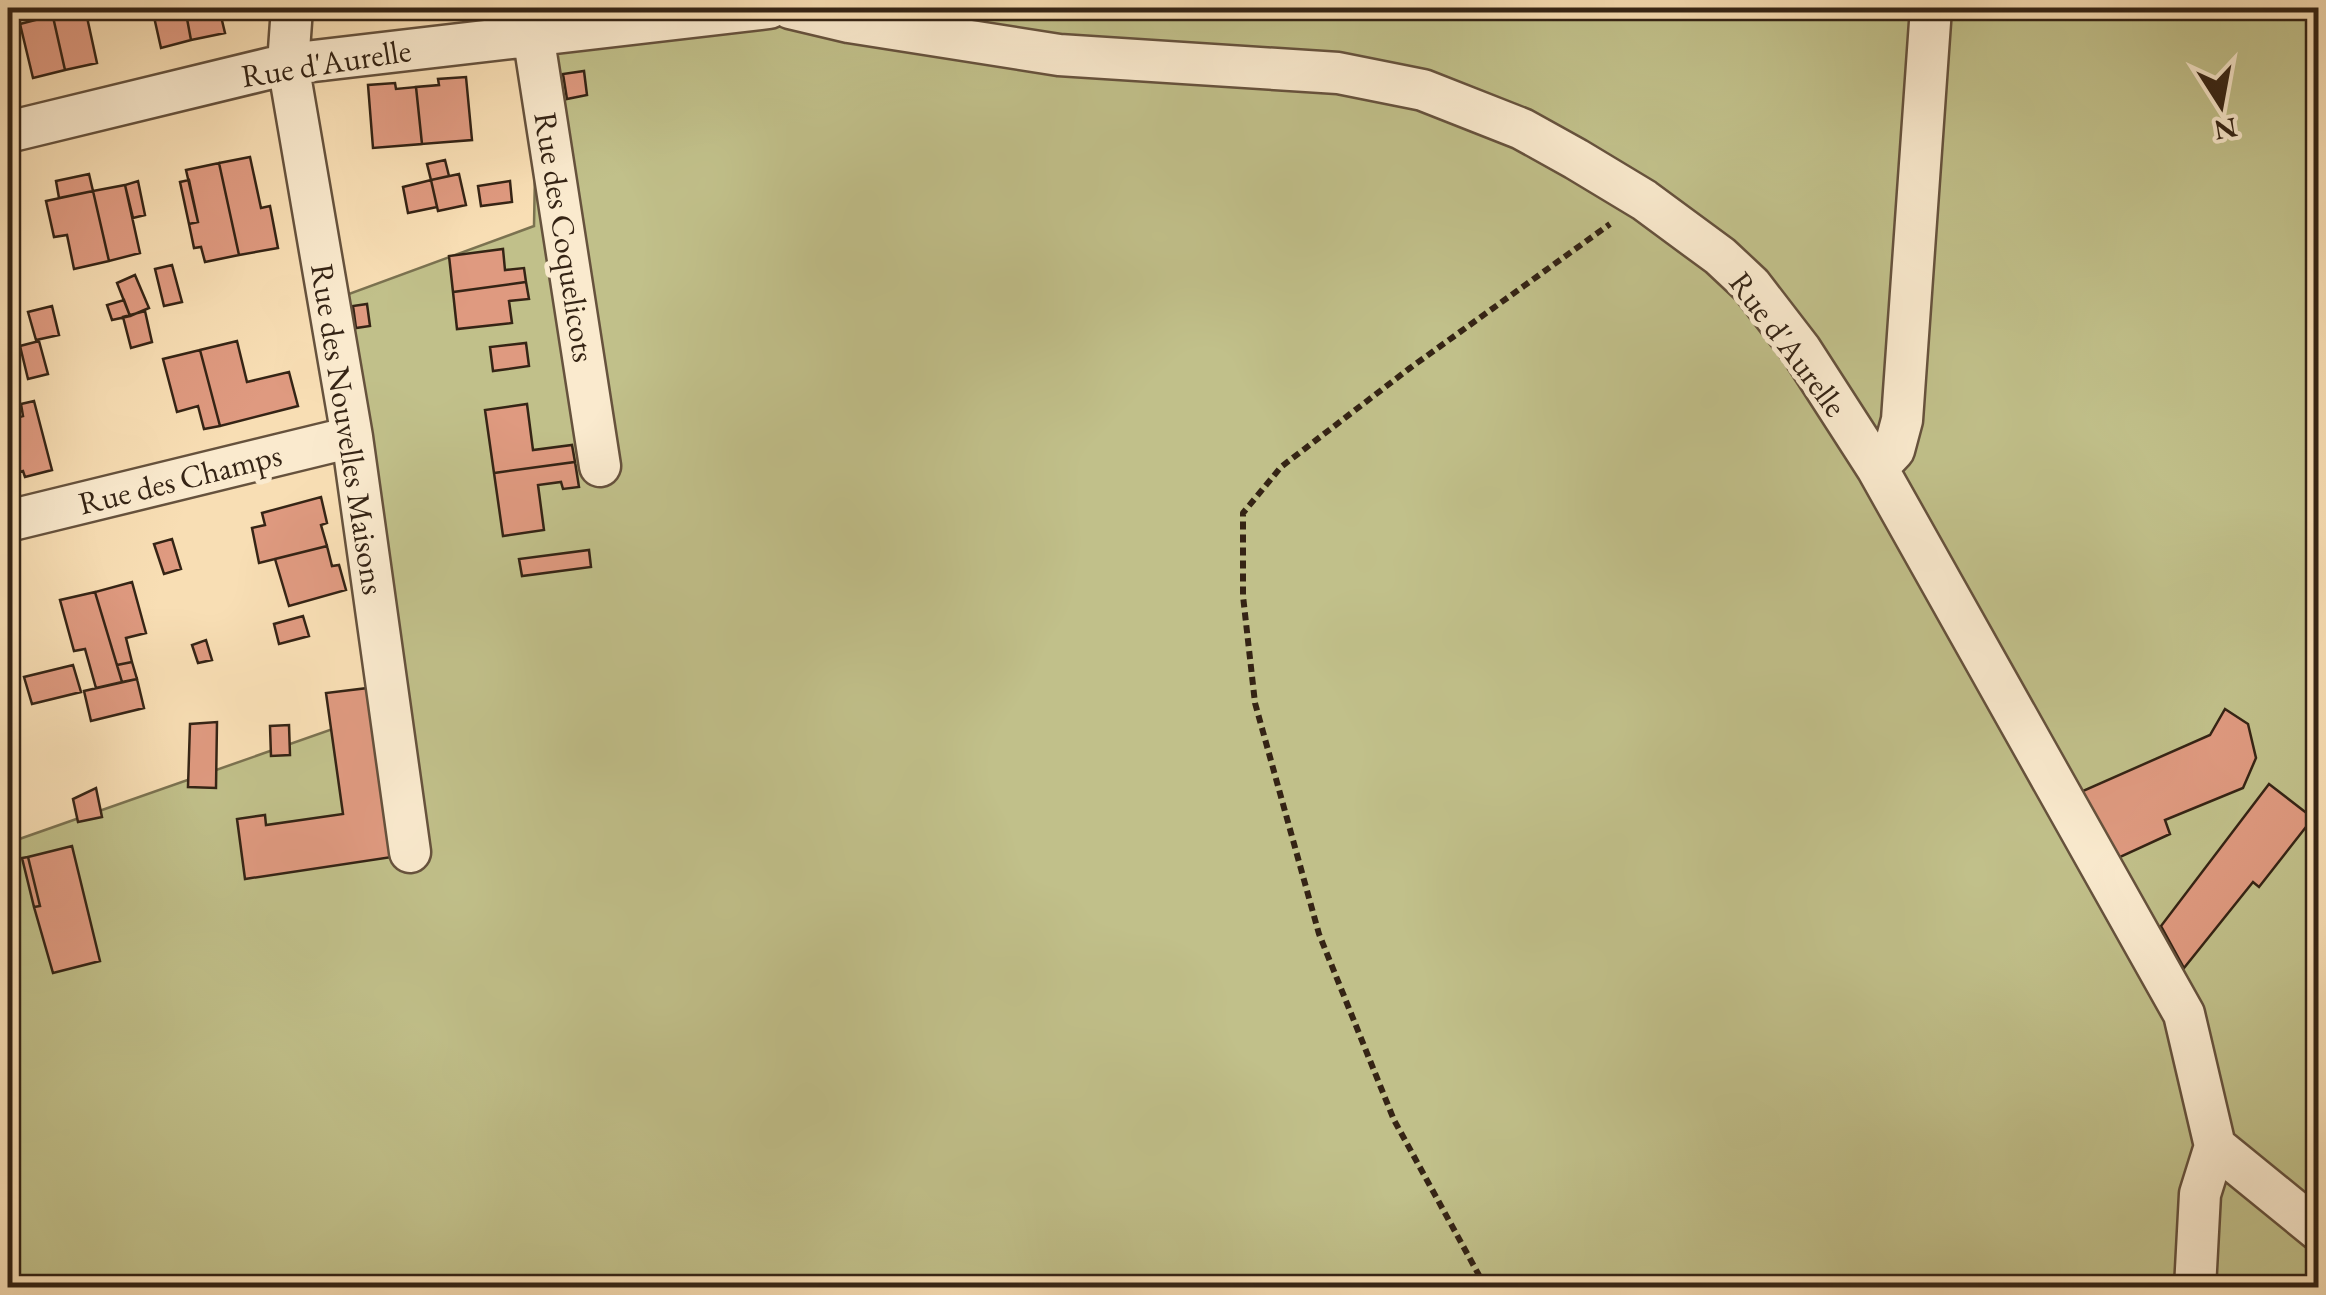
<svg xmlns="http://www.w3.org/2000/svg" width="2326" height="1295" font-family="'EB Garamond',serif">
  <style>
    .green { fill: #c1c08a; stroke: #7b7250; stroke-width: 2.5 }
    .building { fill: #df9a80; stroke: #352415; stroke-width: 2.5 }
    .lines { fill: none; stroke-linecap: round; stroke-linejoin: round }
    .street-casing { stroke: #66523d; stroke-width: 45 }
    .path { stroke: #352415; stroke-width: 6; stroke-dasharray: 8 5; stroke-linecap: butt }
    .street { stroke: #faeace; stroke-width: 40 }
    .labels { text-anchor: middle; stroke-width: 10; stroke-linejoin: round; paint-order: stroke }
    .street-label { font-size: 32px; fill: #352415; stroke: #faeace }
  </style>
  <rect width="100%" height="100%" fill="#f8deb4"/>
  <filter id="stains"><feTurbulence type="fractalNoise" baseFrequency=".002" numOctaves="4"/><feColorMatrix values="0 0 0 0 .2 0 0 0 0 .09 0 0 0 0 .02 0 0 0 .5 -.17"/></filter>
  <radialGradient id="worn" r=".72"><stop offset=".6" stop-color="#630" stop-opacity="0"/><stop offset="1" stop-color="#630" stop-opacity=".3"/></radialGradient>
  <path class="green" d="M 538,8 L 2318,8 L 2318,1287 L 8,1287 L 8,843 L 370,716 L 327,302 L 534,226 Z"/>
  <path class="building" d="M 37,8 L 51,8 L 65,70 L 33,78 L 20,24 L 39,19 Z
    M 51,8 L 85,8 L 97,63 L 65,70 Z
    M 152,8 L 185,8 L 191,40 L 161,48 Z
    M 185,8 L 219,8 L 225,33 L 191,40 Z
    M 584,71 L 587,95 L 567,99 L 563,74 Z
    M 466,77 L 472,140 L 422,144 L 416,87 L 439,85 L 438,79 Z
    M 395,83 L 396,89 L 416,87 L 422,144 L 373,148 L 368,85 Z
    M 250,157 L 261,208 L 270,206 L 278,248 L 239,255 L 219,163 Z
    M 445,160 L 449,176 L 431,180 L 427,164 Z
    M 219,163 L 239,255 L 205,262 L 201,247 L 194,248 L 189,224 L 198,222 L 186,170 Z
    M 89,174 L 93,191 L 59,198 L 56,181 Z
    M 459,174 L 466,205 L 438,211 L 431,180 Z
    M 189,180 L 198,222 L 189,224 L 180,182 Z
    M 431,180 L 437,207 L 408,213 L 403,187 Z
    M 138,181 L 145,215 L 133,218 L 125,185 Z
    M 510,181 L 512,202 L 481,206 L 478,186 Z
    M 125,185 L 140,253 L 109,261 L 93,191 Z
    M 93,191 L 109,261 L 74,269 L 67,235 L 54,237 L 46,201 Z
    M 503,249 L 505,270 L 524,268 L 526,282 L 453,292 L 449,256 Z
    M 172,265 L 182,302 L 164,306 L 155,269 Z
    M 135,275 L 149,308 L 130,316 L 117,283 Z
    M 526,282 L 529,299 L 509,301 L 512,323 L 457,329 L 453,292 Z
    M 124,300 L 130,316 L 112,320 L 107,305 Z
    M 367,304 L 370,326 L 356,328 L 353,306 Z
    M 52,306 L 59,335 L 36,340 L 28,312 Z
    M 145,311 L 152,342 L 131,348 L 123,317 Z
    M 39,341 L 48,374 L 28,379 L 20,346 Z
    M 237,341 L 247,382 L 289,372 L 298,406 L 220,426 L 200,350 Z
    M 526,343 L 529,366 L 493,371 L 490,347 Z
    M 200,350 L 220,426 L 204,429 L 198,406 L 177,412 L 163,359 Z
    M 34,401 L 52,470 L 25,477 L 23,471 L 8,475 L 8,420 L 23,416 L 21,404 Z
    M 527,404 L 533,450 L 572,445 L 575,462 L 494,473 L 485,410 Z
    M 575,462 L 579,487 L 563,489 L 561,482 L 538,485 L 544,530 L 503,536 L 494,473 Z
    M 321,497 L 327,523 L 321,525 L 327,546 L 259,563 L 252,528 L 265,525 L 262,513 Z
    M 172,539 L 181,569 L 164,574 L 154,544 Z
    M 327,546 L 332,566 L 339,565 L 346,590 L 289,606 L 275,559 Z
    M 589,550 L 591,567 L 522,576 L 519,559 Z
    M 132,582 L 146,633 L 126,638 L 132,662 L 117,665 L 95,592 Z
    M 95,592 L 122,682 L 96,688 L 85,649 L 74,651 L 60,600 Z
    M 303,616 L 309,636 L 279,644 L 274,624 Z
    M 206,640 L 212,660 L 198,663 L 192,645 Z
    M 132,662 L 137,679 L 122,682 L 117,665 Z
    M 73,665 L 81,692 L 32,704 L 24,677 Z
    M 137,679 L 144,708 L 91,721 L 84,691 Z
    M 368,688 L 392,857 L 245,879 L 237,819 L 265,815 L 266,825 L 343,814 L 326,693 Z
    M 2225,709 L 2248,724 L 2256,758 L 2243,788 L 2165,820 L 2170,834 L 2118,858 L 2076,794 L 2210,735 Z
    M 217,722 L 216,788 L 188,787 L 190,724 Z
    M 289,725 L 290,755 L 271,756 L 270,726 Z
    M 2269,784 L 2313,818 L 2259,887 L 2253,882 L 2184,968 L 2161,926 Z
    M 96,788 L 102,817 L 78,822 L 73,799 Z
    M 72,846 L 100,961 L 53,973 L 34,907 L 40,906 L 28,857 Z
    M 28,857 L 40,906 L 34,907 L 22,858 Z"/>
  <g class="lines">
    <defs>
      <path id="street" d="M 292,8 L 288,64 L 352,437 L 410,852
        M 790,8 L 849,22 L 1059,55 L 1338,73 L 1423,90 L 1522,129 L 1576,159 L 1644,200 L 1720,256 L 1751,285 L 1801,350 L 1877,468 L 2184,1014 L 2215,1146
        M 535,10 L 533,34 L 600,466
        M 8,132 L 288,64 L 769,8
        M 1877,468 L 1894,450 L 1902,420 L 1931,8
        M 8,521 L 352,437
        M 2215,1146 L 2318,1230
        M 2195,1288 L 2200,1194 L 2215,1146"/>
    </defs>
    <use href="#street" class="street-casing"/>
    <path class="path" d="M 1486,1288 L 1394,1120 L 1319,934 L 1255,703 L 1243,596 L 1243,513 L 1281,467 L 1410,368 L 1610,224"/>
    <use href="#street" class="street"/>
  </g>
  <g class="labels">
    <g class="street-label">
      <text transform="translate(326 63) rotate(-9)" y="11">Rue d'Aurelle</text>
      <text transform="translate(565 237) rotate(81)" y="11">Rue des Coquelicots</text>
      <text transform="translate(1788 344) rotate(53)" y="11">Rue d'Aurelle</text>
      <text transform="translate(348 429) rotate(81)" y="11">Rue des Nouvelles Maisons</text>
      <text transform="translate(180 479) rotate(-14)" y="11">Rue des Champs</text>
    </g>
  </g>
  <rect width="2326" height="1295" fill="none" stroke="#f8deb4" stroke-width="40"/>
  <rect x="10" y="10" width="2306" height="1275" fill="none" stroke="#352415" stroke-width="5"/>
  <rect x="20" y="20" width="2286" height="1255" fill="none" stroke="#352415" stroke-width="2.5"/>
  <g transform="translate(2221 105) rotate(169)" stroke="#faeace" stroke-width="8" paint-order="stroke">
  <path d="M0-8L18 38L0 25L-18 38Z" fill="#352415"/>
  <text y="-15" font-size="28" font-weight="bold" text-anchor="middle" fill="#352415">N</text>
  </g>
  <rect width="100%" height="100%" filter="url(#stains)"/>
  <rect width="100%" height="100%" fill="url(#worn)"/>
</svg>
